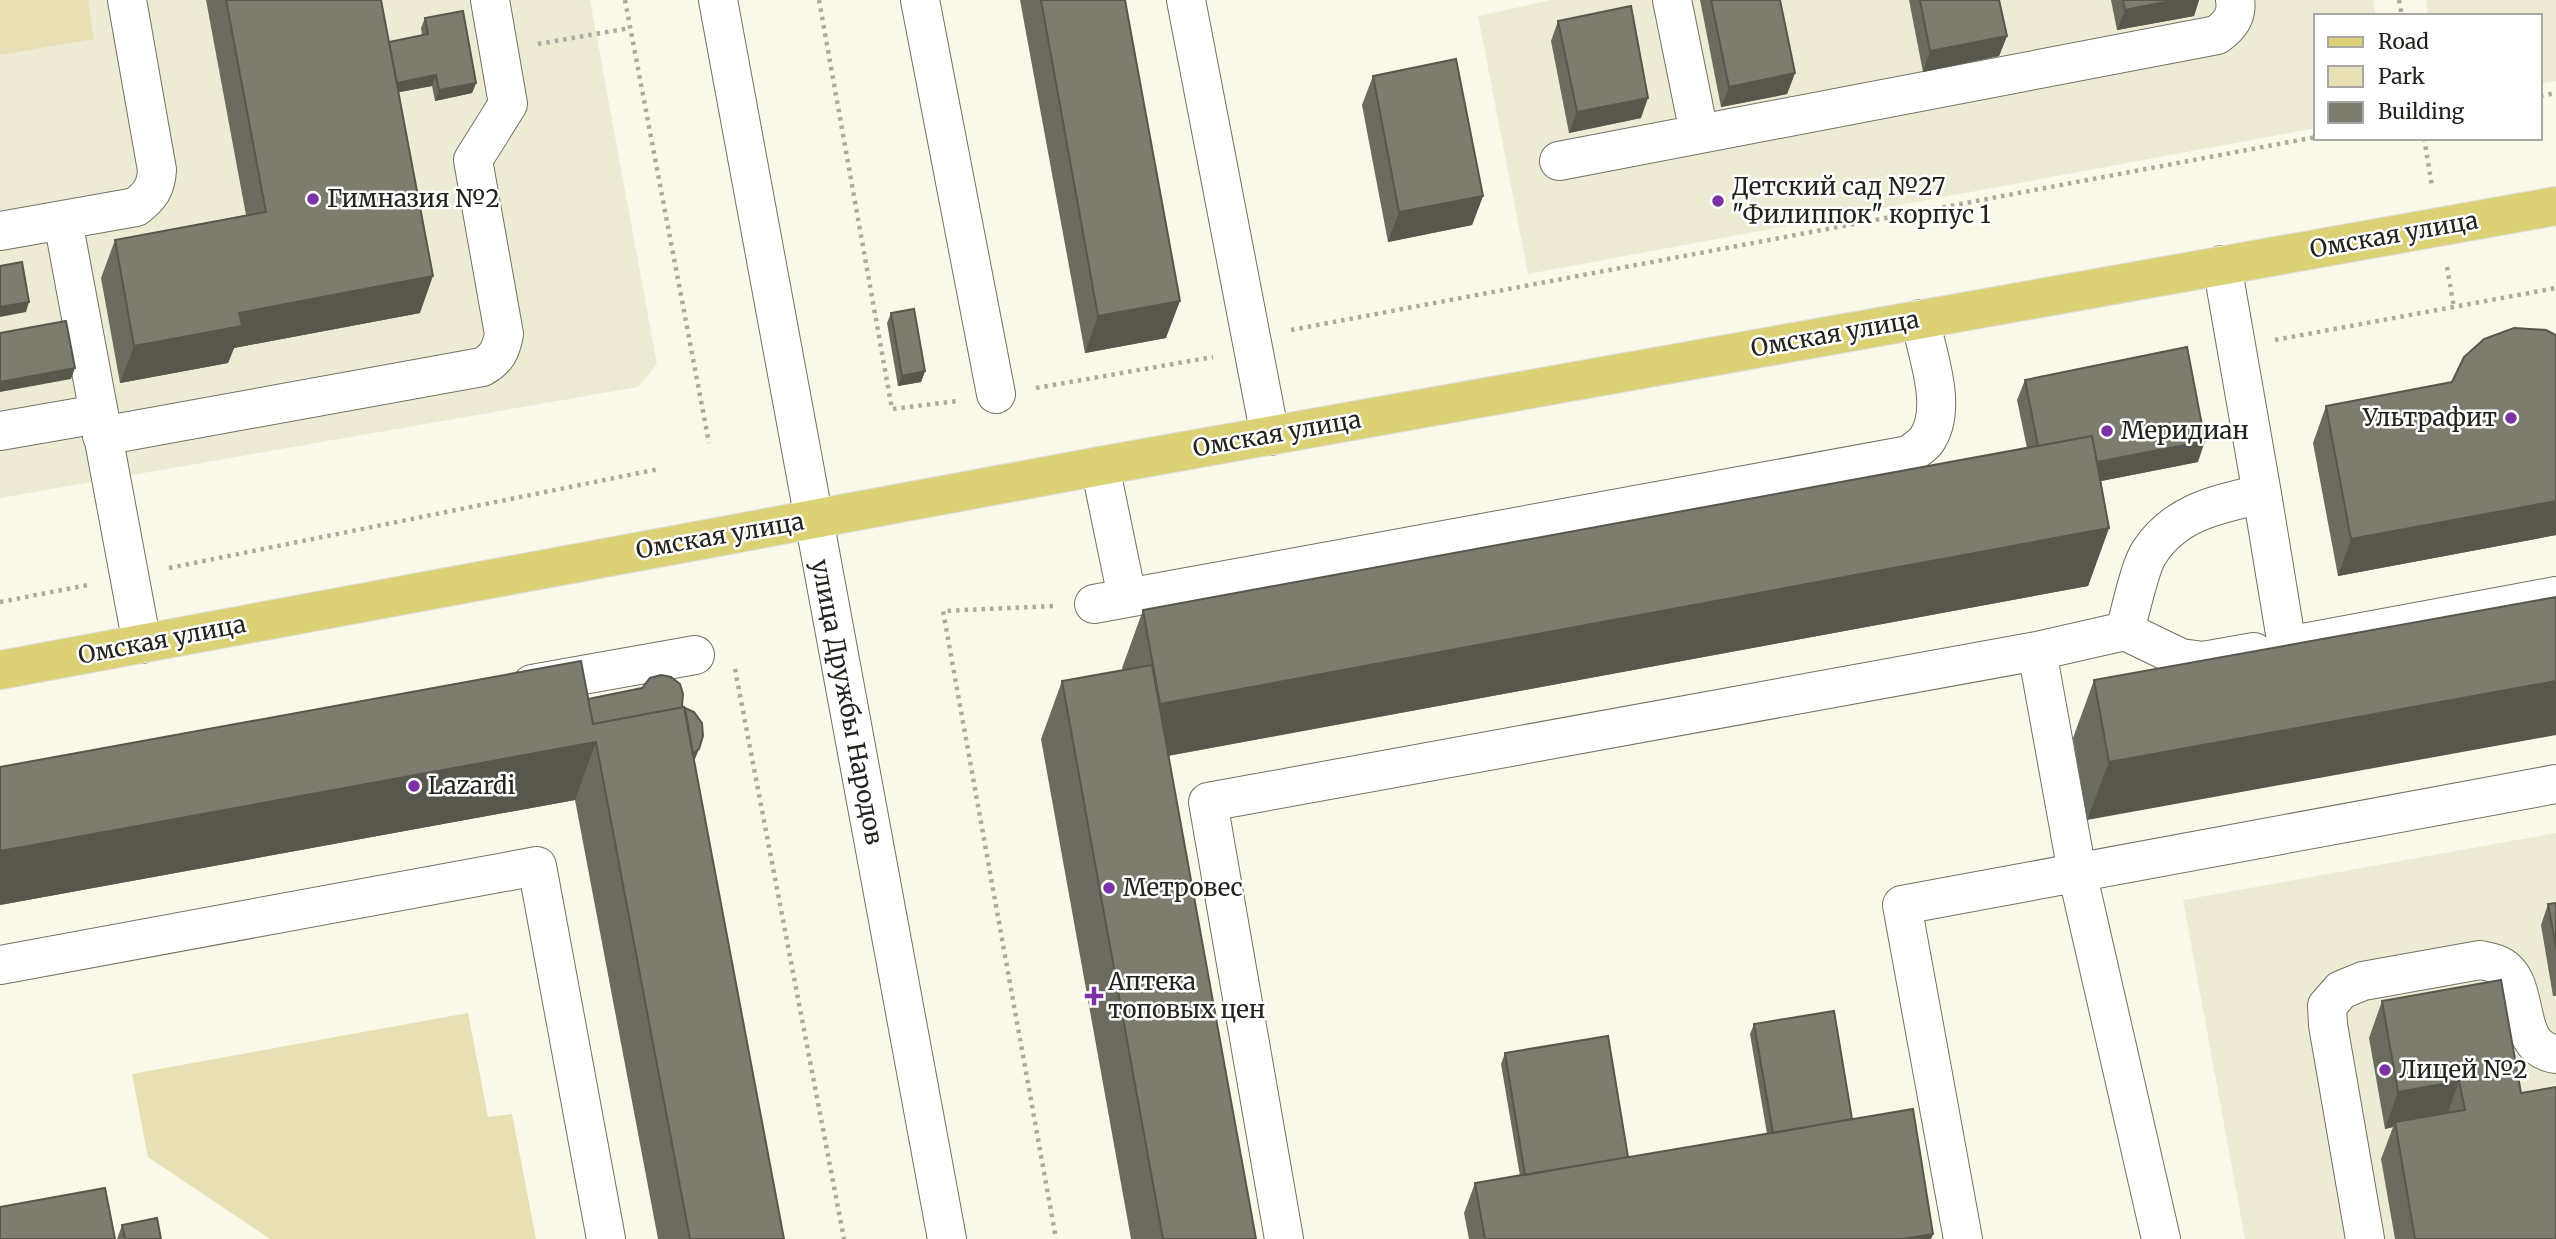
<svg xmlns="http://www.w3.org/2000/svg" width="2556" height="1239" font-family="Merriweather,serif">
  <style>
    .built { fill: #eeebd4 }
    .green { fill: #e7e0b5 }
    .lines { fill: none; stroke-linecap: round; stroke-linejoin: round }
    .minor-casing { stroke: #737163; stroke-width: 40 }
    .major-casing { stroke: #dcdcdb; stroke-width: 40 }
    .path { stroke: #acaa9e; stroke-width: 4.5; stroke-dasharray: 3.5 5; stroke-linecap: butt }
    .minor { stroke: #fff; stroke-width: 38 }
    .major { stroke: #ddd176; stroke-width: 38 }
    .wall { fill: #6c6b5f }
    .shaded-wall { fill: #58574d }
    .building { fill: #7e7c6e; stroke: #58574d; stroke-width: 2 }
    .poi-dot { fill: #7a32a5; stroke: #fff; stroke-width: 2.5 }
    .labels { text-anchor: middle; stroke-width: 5; stroke-linejoin: round; paint-order: stroke }
    .poi-label { font-size: 24px; fill: #23221d; stroke: #fff; text-anchor: start }
    .street-label { font-size: 24px; fill: #23221d; stroke: #fff }
  </style>
  <rect width="100%" height="100%" fill="#faf8e8"/>
  <path class="built" d="M 0,0 L 590,0 L 657,364 L 638,387 L 0,498 Z
    M 1552,0 L 2373,0 L 2376,16 L 2316,16 L 2316,128 L 1528,274 L 1478,16 Z
    M 2426,0 L 2556,0 L 2556,81 L 2540,84 L 2540,16 L 2428,16 Z
    M 2556,833 L 2556,1239 L 2245,1239 L 2183,900 Z"/>
  <path class="green" d="M 0,0 L 88,0 L 94,39 L 0,55 Z
    M 468,1013 L 488,1117 L 512,1114 L 536,1239 L 270,1239 L 148,1157 L 132,1074 Z"/>
  <g class="lines">
    <defs>
      <path id="minor" d="M 718,0 L 947,1239
        M 920,0 L 996,394
        M 1186,0 L 1270,436
        M 1672,0 L 1699,133
        M 1559,161 L 2217,35 C 2229,26 2238,16 2235,0
        M 63,221 L 142,644
        M 0,231 L 136,207 C 150,196 156,188 157,170 L 127,0
        M 0,431 L 98,414
        M 102,436 L 482,367 C 497,359 501,350 504,334 L 473,160 L 508,104 L 490,0
        M 1100,466 L 1127,597
        M 2262,494 L 2287,646 L 2556,596
        M 1094,604 L 1909,455 C 1915,450 1922,446 1926,441 C 1949,409 1927,354 1920,319
        M 2125,631 L 2181,658 L 2203,661 L 2254,652
        M 532,684 L 695,655
        M 0,965 L 537,866 L 606,1239
        M 1284,1239 L 1208,802 L 2037,651
        M 1963,1239 L 1902,905 L 2556,784
        M 2161,1239 L 2077,872 L 2037,651 L 2125,631 C 2130,613 2140,566 2149,553 C 2175,512 2218,504 2262,494 L 2222,265
        M 2365,1239 L 2328,1025 L 2327,1006 L 2341,990 L 2363,981 L 2480,960 C 2485,961 2492,962 2496,964 C 2535,979 2509,1048 2556,1054"/>
      <path id="major" d="M 0,670 L 1100,466 L 2556,206"/>
    </defs>
    <use href="#minor" class="minor-casing"/>
    <use href="#major" class="major-casing"/>
    <path class="path" d="M 625,0 L 709,443
      M 819,0 L 892,409 L 958,401
      M 2399,0 L 2402,16
      M 538,44 L 630,28
      M 2540,96 L 2556,93
      M 2424,138 L 2432,186
      M 2447,267 L 2454,308
      M 1291,330 L 2316,137
      M 2275,340 L 2556,288
      M 1036,388 L 1213,357
      M 169,568 L 659,469
      M 0,602 L 88,585
      M 1053,606 L 943,611 L 1056,1239
      M 735,669 L 844,1239"/>
    <use href="#minor" class="minor"/>
    <use href="#major" class="major"/>
  </g>
  <path class="wall" d="M 206,0 L 381,0 L 389,42 L 422,35 L 421,28 L 425,18 L 476,83 L 472,93 L 435,101 L 432,86 L 399,92 L 420,313 L 234,348 L 228,363 L 120,383 L 101,278 L 115,240 L 246,215 Z
    M 1020,0 L 1125,0 L 1166,338 L 1085,353 Z
    M 1700,0 L 1780,0 L 1795,73 L 1787,94 L 1721,107 Z
    M 1909,0 L 1999,0 L 2007,36 L 1999,56 L 1923,72 Z
    M 2111,0 L 2199,0 L 2194,16 L 2117,30 Z
    M 1558,21 L 1641,118 L 1569,133 L 1551,41 Z
    M 1373,76 L 1483,196 L 1472,225 L 1388,242 L 1362,105 Z
    M 891,313 L 925,371 L 921,382 L 898,386 L 887,323 Z
    M 2556,335 L 2556,535 L 2338,576 L 2313,443 L 2326,406 L 2452,382 Z
    M 2025,380 L 2198,462 L 2101,481 L 2109,528 L 2088,586 L 1168,756 L 1256,1239 L 1131,1239 L 1041,739 L 1062,681 L 1123,670 L 1122,668 L 1143,610 L 2027,448 L 2017,400 Z
    M 2556,597 L 2087,820 L 2073,738 L 2094,680 Z
    M 588,699 L 682,706 L 703,736 L 694,761 L 784,1239 L 658,1239 L 575,800 L 0,905 L 0,767 Z
    M 2556,903 L 2556,996 L 2553,996 L 2541,925 L 2548,904 Z
    M 2382,1001 L 2521,1093 L 2556,1239 L 2395,1239 L 2381,1159 L 2393,1127 L 2385,1129 L 2369,1038 Z
    M 1754,1024 L 1852,1119 L 1933,1234 L 1931,1239 L 1469,1239 L 1464,1213 L 1475,1183 L 1520,1176 L 1501,1064 L 1505,1053 L 1628,1157 L 1767,1134 L 1750,1034 Z
    M 122,1225 L 161,1239 L 117,1239 Z"/>
  <path class="shaded-wall" d="M 2175,0 L 2199,0 L 2194,16 L 2117,30 L 2125,10 Z
    M 2007,36 L 1999,56 L 1923,72 L 1930,51 Z
    M 1795,73 L 1787,94 L 1721,107 L 1729,87 Z
    M 436,75 L 432,86 L 379,96 L 383,85 Z
    M 476,83 L 472,93 L 435,101 L 439,90 Z
    M 1648,98 L 1641,118 L 1569,133 L 1577,112 Z
    M 1483,196 L 1472,225 L 1388,242 L 1399,212 Z
    M 433,276 L 420,313 L 234,348 L 228,363 L 120,383 L 134,346 L 239,313 Z
    M 1180,301 L 1166,338 L 1085,353 L 1098,316 Z
    M 29,302 L 26,312 L 0,317 L 0,307 Z
    M 75,368 L 71,379 L 0,392 L 0,382 Z
    M 925,371 L 921,382 L 898,386 L 902,376 Z
    M 2205,441 L 2198,462 L 2035,494 L 2043,473 Z
    M 2556,501 L 2556,535 L 2338,576 L 2351,539 Z
    M 2109,528 L 2088,586 L 1139,761 L 1160,704 Z
    M 2556,681 L 2556,735 L 2087,820 L 2109,762 Z
    M 596,742 L 575,800 L 0,905 L 0,851 Z
    M 699,749 L 691,769 L 667,781 Z
    M 2459,1081 L 2446,1118 L 2395,1122 L 2393,1127 L 2385,1129 L 2398,1092 Z
    M 1933,1234 L 1931,1239 L 1902,1239 Z"/>
  <path class="building" d="M 226,0 L 381,0 L 433,276 L 239,313 L 242,326 L 134,346 L 115,240 L 266,212 Z
    M 1041,0 L 1125,0 L 1180,301 L 1098,316 Z
    M 1711,0 L 1780,0 L 1795,73 L 1729,87 Z
    M 1920,0 L 1999,0 L 2007,36 L 1930,51 Z
    M 2123,0 L 2175,0 L 2125,10 Z
    M 1631,6 L 1648,98 L 1577,112 L 1558,21 Z
    M 463,11 L 476,83 L 439,90 L 436,75 L 397,83 L 389,42 L 428,34 L 425,18 Z
    M 1456,59 L 1483,196 L 1399,212 L 1373,76 Z
    M 22,262 L 29,302 L 0,307 L 0,266 Z
    M 914,309 L 925,371 L 902,376 L 891,313 Z
    M 66,321 L 75,368 L 0,382 L 0,333 Z
    M 2514,328 L 2546,330 L 2556,335 L 2556,501 L 2351,539 L 2326,406 L 2452,382 L 2464,357 L 2484,339 Z
    M 2187,347 L 2205,441 L 2097,462 L 2092,436 L 2038,446 L 2025,380 Z
    M 2092,436 L 2109,528 L 1160,704 L 1143,610 Z
    M 2556,597 L 2556,681 L 2109,762 L 2094,680 Z
    M 581,661 L 593,724 L 684,707 L 784,1239 L 690,1239 L 596,742 L 0,851 L 0,767 Z
    M 1152,665 L 1256,1239 L 1163,1239 L 1062,681 Z
    M 661,675 L 671,677 L 680,684 L 683,694 L 682,706 L 683,707 L 593,724 L 588,699 L 642,688 L 650,678 Z
    M 685,708 L 694,712 L 702,723 L 703,736 L 699,749 L 693,754 Z
    M 2556,903 L 2556,948 L 2548,904 Z
    M 2501,980 L 2521,1093 L 2556,1087 L 2556,1239 L 2415,1239 L 2395,1122 L 2465,1110 L 2459,1081 L 2398,1092 L 2382,1001 Z
    M 1834,1011 L 1852,1119 L 1773,1133 L 1754,1024 Z
    M 1608,1036 L 1628,1157 L 1525,1175 L 1505,1053 Z
    M 1913,1109 L 1933,1234 L 1902,1239 L 1485,1239 L 1475,1183 Z
    M 105,1188 L 115,1239 L 0,1239 L 0,1207 Z
    M 157,1218 L 161,1239 L 125,1239 L 122,1225 Z"/>
  <g class="poi-dot">
    <circle cx="313" cy="199" r="7"/>
    <circle cx="1718" cy="201" r="7"/>
    <circle cx="2511" cy="418" r="7"/>
    <circle cx="2107" cy="431" r="7"/>
    <circle cx="414" cy="786" r="7"/>
    <circle cx="1109" cy="888" r="7"/>
    <path d="M1090.5 985.5h7v7h7v7h-7v7h-7v-7h-7v-7h7z"/>
    <circle cx="2385" cy="1070" r="7"/>
  </g>
  <g class="labels">
    <g class="poi-label">
      <text x="1732" y="195">Детский сад №27<tspan x="1732" dy="28">"Филиппок" корпус 1</tspan></text>
      <text x="327" y="207">Гимназия №2</text>
      <text x="2497" y="426" text-anchor="end">Ультрафит</text>
      <text x="2121" y="439">Меридиан</text>
      <text x="428" y="794">Lazardi</text>
      <text x="1123" y="896">Метровес</text>
      <text x="1108" y="990">Аптека<tspan x="1108" dy="28">топовых цен</tspan></text>
      <text x="2399" y="1078">Лицей №2</text>
    </g>
    <g class="street-label">
      <text transform="translate(2394 235) rotate(-10)" y="8">Омская улица</text>
      <text transform="translate(1835 334) rotate(-10)" y="8">Омская улица</text>
      <text transform="translate(1277 434) rotate(-10)" y="8">Омская улица</text>
      <text transform="translate(720 536) rotate(-10)" y="8">Омская улица</text>
      <text transform="translate(162 640) rotate(-11)" y="8">Омская улица</text>
      <text transform="translate(847 702) rotate(79)" y="8">улица Дружбы Народов</text>
    </g>
  </g>
  <rect x="2314" y="14" width="228" height="126" fill="#ffffff" stroke="#a7a7a5" stroke-width="2"/>
  <rect x="2328" y="37" width="35" height="10" fill="#ddd176" stroke="#a7a7a5" stroke-width="2"/>
  <text x="2378" y="49" font-size="21" fill="#23221d">Road</text>
  <rect x="2328" y="66" width="35" height="21" fill="#e7e0b5" stroke="#a7a7a5" stroke-width="2"/>
  <text x="2378" y="84" font-size="21" fill="#23221d">Park</text>
  <rect x="2328" y="102" width="35" height="21" fill="#7e7c6e" stroke="#a7a7a5" stroke-width="2"/>
  <text x="2378" y="119" font-size="21" fill="#23221d">Building</text>
</svg>
